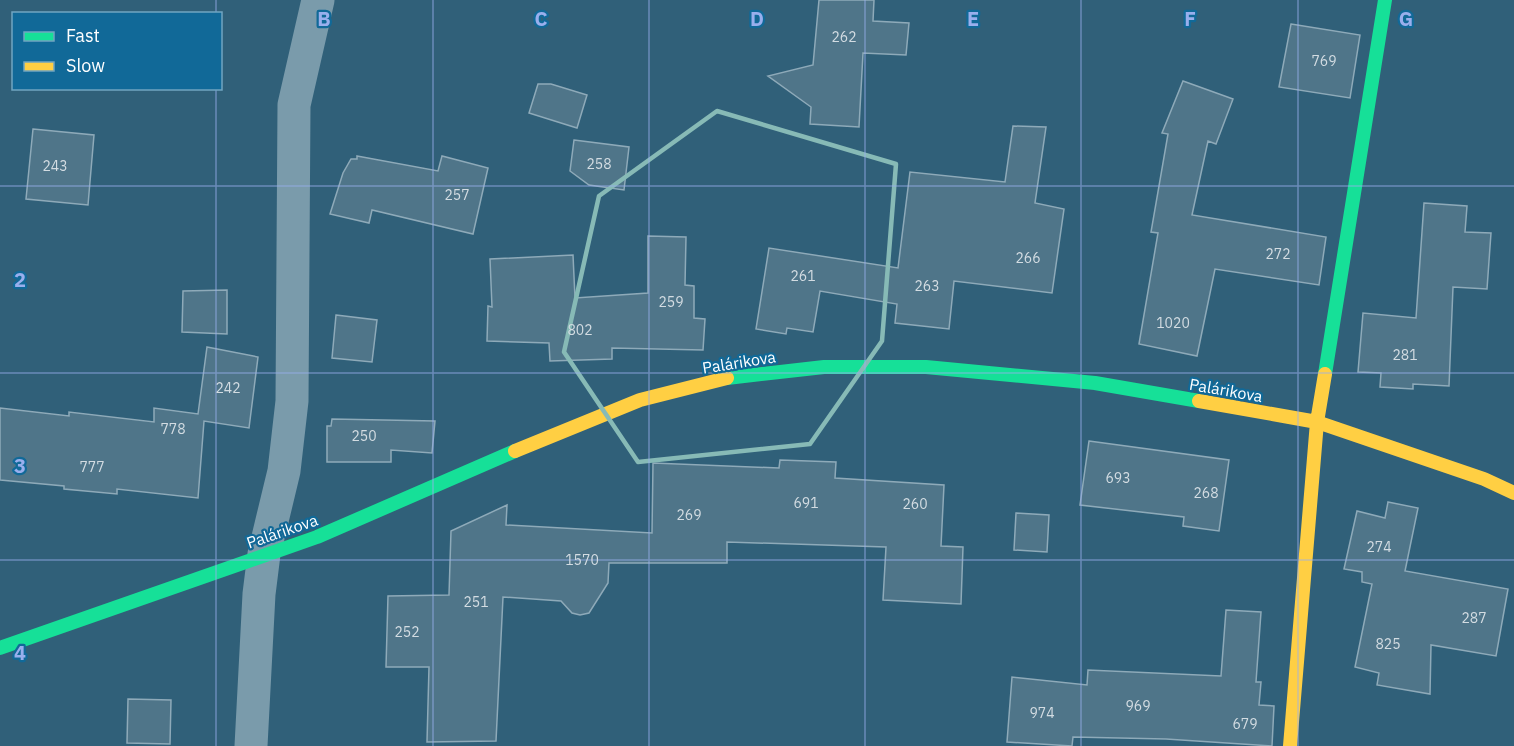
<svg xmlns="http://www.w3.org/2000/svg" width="1514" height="746" font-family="'IBM Plex Sans',sans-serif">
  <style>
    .building { fill: #4f7589; stroke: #8eaab9; stroke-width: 1.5 }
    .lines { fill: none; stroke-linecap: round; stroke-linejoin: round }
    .street { stroke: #7a9bab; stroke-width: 33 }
    .fast { stroke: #16e098; stroke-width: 14 }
    .slow { stroke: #ffcf43; stroke-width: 14 }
    .marked { fill: none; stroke: #87bab6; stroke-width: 4.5; stroke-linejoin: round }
    .grid { fill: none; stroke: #99afed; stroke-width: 1.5; stroke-opacity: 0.55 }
    .labels { text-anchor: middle; stroke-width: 4.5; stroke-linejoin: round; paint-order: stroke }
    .number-label { font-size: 14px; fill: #d3dce2 }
    .street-label { font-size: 16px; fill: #fff; stroke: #116998 }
    .grid-label { font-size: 20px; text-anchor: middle; font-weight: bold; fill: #99afed; stroke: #116998; stroke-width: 4.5; stroke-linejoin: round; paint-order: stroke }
  </style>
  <rect width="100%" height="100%" fill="#306079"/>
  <path class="building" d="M 819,0 L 874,0 L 873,21 L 909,23 L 906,55 L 863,53 L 859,127 L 810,124 L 811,107 L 768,76 L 813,65 Z
    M 1291,24 L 1360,35 L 1350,98 L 1279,87 Z
    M 1183,81 L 1233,99 L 1216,144 L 1208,141 L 1192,215 L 1326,237 L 1319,285 L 1215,269 L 1197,356 L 1139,344 L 1158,233 L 1151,232 L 1168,134 L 1162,133 Z
    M 538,84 L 551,84 L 587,95 L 577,128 L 529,113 Z
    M 1013,126 L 1046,127 L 1035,203 L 1064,209 L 1052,293 L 954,281 L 949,329 L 895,323 L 897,304 L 820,291 L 813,332 L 787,328 L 786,334 L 756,329 L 769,248 L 898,268 L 910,172 L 1005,182 Z
    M 33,129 L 94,135 L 88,205 L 26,199 Z
    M 574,140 L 629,147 L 624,190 L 589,185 L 570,171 Z
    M 357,156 L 438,171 L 442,156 L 488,168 L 473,234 L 372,210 L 369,223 L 330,214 L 343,173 L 351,159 L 357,159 Z
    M 1424,203 L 1467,206 L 1465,232 L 1491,233 L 1487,289 L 1453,287 L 1449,386 L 1413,384 L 1413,389 L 1380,387 L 1381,373 L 1358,372 L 1363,313 L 1416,318 Z
    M 648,236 L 686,237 L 685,285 L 694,286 L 694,318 L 705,319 L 703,350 L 612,348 L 612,359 L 550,361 L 549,343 L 487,341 L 488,306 L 492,307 L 490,259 L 573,255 L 575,298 L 648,293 Z
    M 227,290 L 227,334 L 182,332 L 183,291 Z
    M 336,315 L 377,320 L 372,362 L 332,358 Z
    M 207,347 L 258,357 L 249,428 L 204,421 L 198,498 L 117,489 L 117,494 L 64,489 L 64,486 L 0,480 L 0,408 L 69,416 L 69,412 L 154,422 L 154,408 L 198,414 Z
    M 332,419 L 435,421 L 432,453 L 391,450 L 391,462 L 327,462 L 327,426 L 331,426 Z
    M 1089,441 L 1229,460 L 1219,531 L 1183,526 L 1184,517 L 1080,505 Z
    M 780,460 L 836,462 L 835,478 L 944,485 L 941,546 L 963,547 L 961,604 L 883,600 L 886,547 L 727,542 L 727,563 L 609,563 L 608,583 L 589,613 L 580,615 L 572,613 L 561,601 L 503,597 L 496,741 L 427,742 L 429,667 L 386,667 L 388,596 L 449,595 L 451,531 L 507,505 L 506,525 L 652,533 L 653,463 L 779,468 Z
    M 1388,502 L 1418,508 L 1405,571 L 1508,589 L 1496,656 L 1431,645 L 1430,694 L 1377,685 L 1379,673 L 1355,667 L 1372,584 L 1362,582 L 1362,572 L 1344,569 L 1357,511 L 1385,518 Z
    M 1016,513 L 1049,515 L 1047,552 L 1014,550 Z
    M 1226,610 L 1261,612 L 1256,682 L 1261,682 L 1259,705 L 1274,706 L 1272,746 L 1166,739 L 1073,737 L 1072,746 L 1007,742 L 1012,677 L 1087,685 L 1088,670 L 1221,676 Z
    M 128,699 L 171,700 L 170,744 L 127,743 Z"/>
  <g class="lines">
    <path class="street" d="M 251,746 L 259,594 L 264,554 L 284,471 L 292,401 L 294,105 L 318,0"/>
    <path class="fast" d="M 1325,374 L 1385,0
      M 727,378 L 824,367 L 926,367 L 1095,383 L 1199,401
      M 0,648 L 317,537 L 515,451"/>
    <path class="slow" d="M 1199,401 L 1317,422 L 1484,479 L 1514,493
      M 515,451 L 640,400 L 727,378
      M 1290,746 L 1317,422 L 1325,374"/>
  </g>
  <path class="marked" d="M 717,111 L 896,164 L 882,341 L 810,444 L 638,462 L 564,352 L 599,196 Z"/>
  <path class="grid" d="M 216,0 L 216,14M 433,0 L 433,746M 649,0 L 649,746M 865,0 L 865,746M 1081,0 L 1081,746M 1298,0 L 1298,746M 216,88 L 216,746M 0,186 L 1514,186M 0,373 L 1514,373M 0,560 L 1514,560"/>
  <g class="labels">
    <g class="number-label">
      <text x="844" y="42">262</text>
      <text x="1324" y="66">769</text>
      <text x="599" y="169">258</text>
      <text x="55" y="171">243</text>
      <text x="457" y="200">257</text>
      <text x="1278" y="259">272</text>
      <text x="1028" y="263">266</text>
      <text x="803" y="281">261</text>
      <text x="927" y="291">263</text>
      <text x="671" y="307">259</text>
      <text x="1173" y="328">1020</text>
      <text x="580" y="335">802</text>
      <text x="1405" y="360">281</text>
      <text x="228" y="393">242</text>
      <text x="173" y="434">778</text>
      <text x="364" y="441">250</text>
      <text x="92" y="472">777</text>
      <text x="1118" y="483">693</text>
      <text x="1206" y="498">268</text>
      <text x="806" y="508">691</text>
      <text x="915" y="509">260</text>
      <text x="689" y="520">269</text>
      <text x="1379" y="552">274</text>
      <text x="582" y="565">1570</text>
      <text x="476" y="607">251</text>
      <text x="1474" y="623">287</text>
      <text x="407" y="637">252</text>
      <text x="1388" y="649">825</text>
      <text x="1138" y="711">969</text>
      <text x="1042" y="718">974</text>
      <text x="1245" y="729">679</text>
    </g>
    <g class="street-label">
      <text transform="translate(739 362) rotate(-9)" y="6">Palárikova</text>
      <text transform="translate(1226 390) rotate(10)" y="6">Palárikova</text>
      <text transform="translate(282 531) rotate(-19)" y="6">Palárikova</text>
    </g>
  </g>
  <g class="grid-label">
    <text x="324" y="26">B</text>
    <text x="541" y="26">C</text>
    <text x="757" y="26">D</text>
    <text x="973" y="26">E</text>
    <text x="1190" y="26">F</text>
    <text x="1406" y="26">G</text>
    <text x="20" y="287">2</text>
    <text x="20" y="473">3</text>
    <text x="20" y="660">4</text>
  </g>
  <rect x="12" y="12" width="210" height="78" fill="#116998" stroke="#70a5c1" stroke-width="1.5"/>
  <rect x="24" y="32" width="30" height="9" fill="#16e098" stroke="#70a5c1" stroke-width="1.5"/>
  <text x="66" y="42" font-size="18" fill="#ffffff">Fast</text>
  <rect x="24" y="62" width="30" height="9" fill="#ffcf43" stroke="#70a5c1" stroke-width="1.5"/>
  <text x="66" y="72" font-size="18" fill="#ffffff">Slow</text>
</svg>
